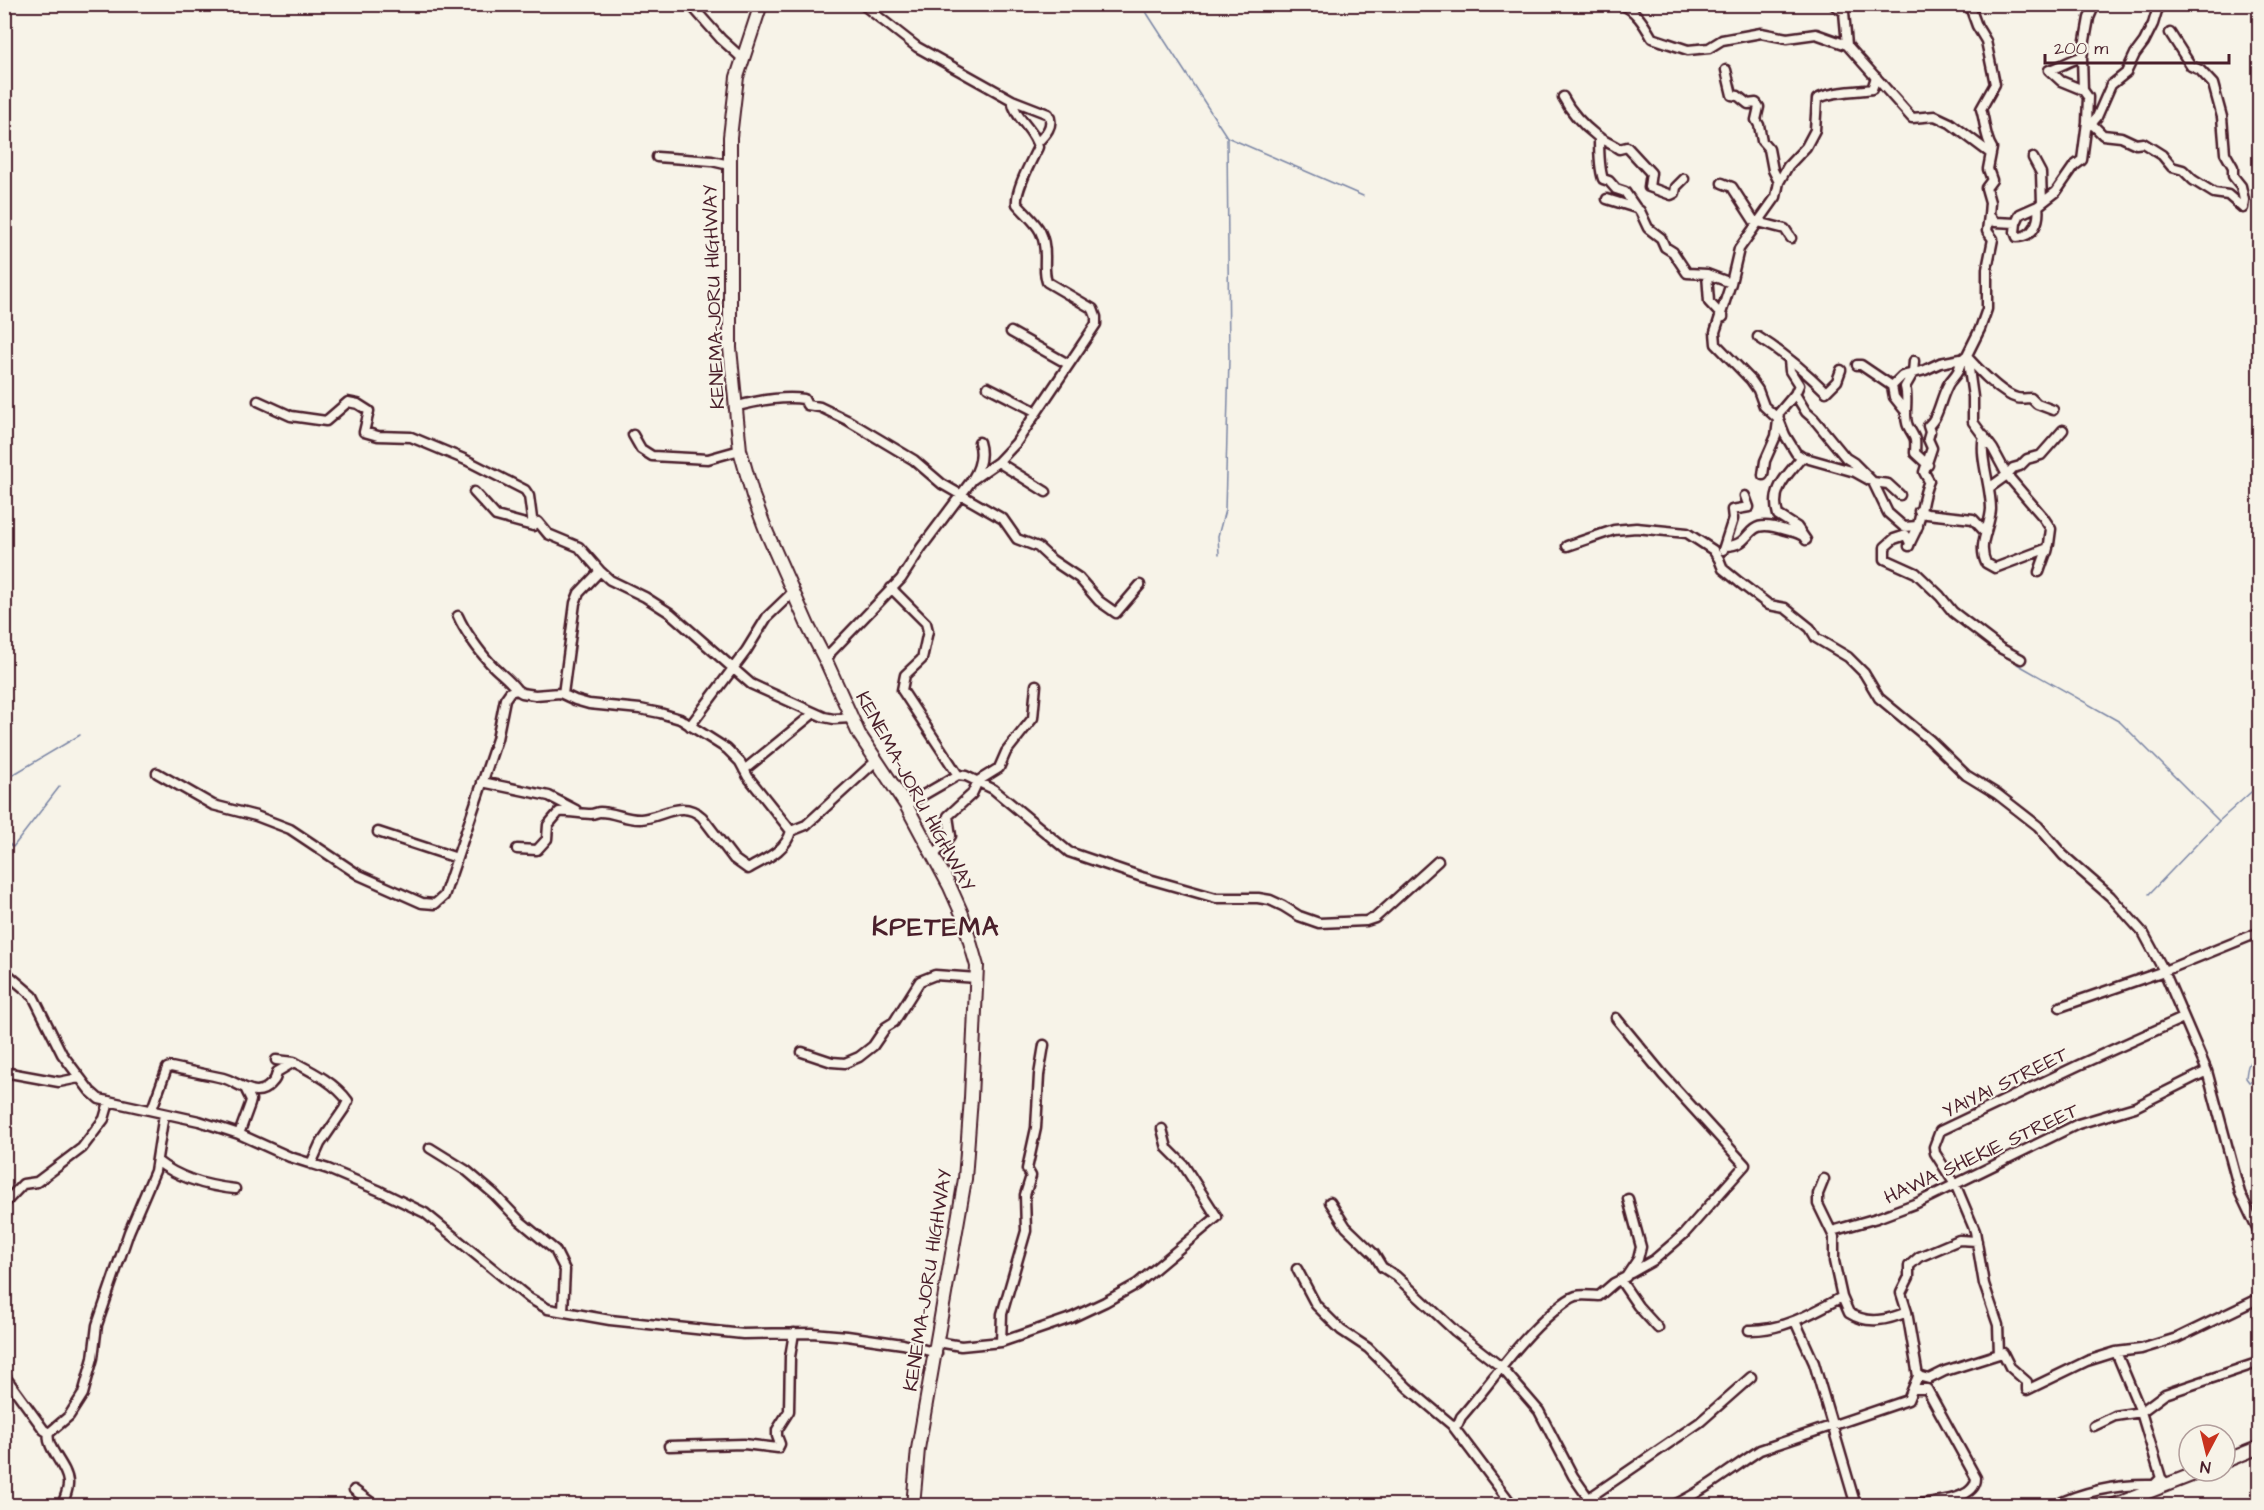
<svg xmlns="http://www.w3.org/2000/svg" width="2264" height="1510" font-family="'Architects Daughter',sans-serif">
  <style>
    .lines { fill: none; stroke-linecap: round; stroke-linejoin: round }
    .stream { stroke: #7b86a5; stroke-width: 1.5 }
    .minor-casing { stroke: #4a1f2b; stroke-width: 13 }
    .highway-casing { stroke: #4a1f2b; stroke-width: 16 }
    .minor { stroke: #f7f3e8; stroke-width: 8 }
    .highway { stroke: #f7f3e8; stroke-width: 12 }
    .labels { text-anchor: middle; stroke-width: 4.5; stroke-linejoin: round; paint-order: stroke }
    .street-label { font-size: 20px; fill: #4a1f2b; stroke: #f7f3e8 }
    .district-label { font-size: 26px; font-weight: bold; letter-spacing: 1.5px; fill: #4a1f2b; stroke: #f7f3e8 }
  </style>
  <rect width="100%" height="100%" fill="#f7f3e8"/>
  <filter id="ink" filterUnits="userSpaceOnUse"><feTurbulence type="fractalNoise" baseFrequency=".0167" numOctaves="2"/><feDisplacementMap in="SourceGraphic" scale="12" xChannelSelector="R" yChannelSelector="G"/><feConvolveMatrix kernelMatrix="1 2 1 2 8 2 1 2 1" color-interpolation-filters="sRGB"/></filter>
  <g filter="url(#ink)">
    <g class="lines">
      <path class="stream" d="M 1141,4 L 1227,137 L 1363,196
        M 1219,554 L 1218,536 L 1225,510 L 1229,359 L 1227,137
        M 2017,664 L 2120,722 L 2219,821
        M 4,780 L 80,735
        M 4,840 L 13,847 L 60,786
        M 2149,894 L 2219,821 L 2260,784
        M 2260,1024 L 2253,1033 L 2260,1043
        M 2260,1056 C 2248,1059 2247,1067 2246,1078 L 2249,1082 L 2260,1082"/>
      <defs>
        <path id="minor" d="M 690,4 L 721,39 L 742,58
          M 862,4 L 917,47 L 1012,100 L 1048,114 C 1055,125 1045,135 1037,143
          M 1620,4 C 1636,10 1644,24 1652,38 L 1688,50 L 1709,48 L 1722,40 L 1761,33 L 1787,38 L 1816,34 L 1847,45 L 1912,118 L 1935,116 L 1950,123 L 1990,153
          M 1833,4 L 1844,12 L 1847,45
          M 1969,4 L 1977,26 L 1986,41 L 1995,84 L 1981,109 C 1985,121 1985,138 1992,148 L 1988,169 L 1992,180 L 1986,188 L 1990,202 L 1989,215
          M 2082,57 C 2070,60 2062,66 2049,70 L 2061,81 L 2083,90
          M 1726,70 L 1732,95 L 1738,96 L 1748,104 L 1756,103 L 1759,107 L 1756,120 L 1759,125 L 1762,141 L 1769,149 L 1773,170 L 1779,182
          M 1876,77 L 1872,89 C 1854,92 1832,91 1817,99 L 1815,130 L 1806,147 L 1788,166 L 1779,182 L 1776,197 L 1739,249 L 1731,283 L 1715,332 L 1716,344 L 1751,380 L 1758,390 L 1764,406 L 1779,420 L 1785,435 L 1796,453 L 1802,457 L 1855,472 L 1873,482 L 1888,513 L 1904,527 L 1918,526
          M 1563,97 C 1571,113 1584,126 1598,137 C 1604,141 1612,144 1619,149 L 1627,147 L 1651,173 L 1649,187 L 1671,195 L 1675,193 L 1676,187 L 1684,179
          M 2087,122 L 2092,124 L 2103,135 L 2121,137 L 2136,144 L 2143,143 L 2162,155 L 2172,167 L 2183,170 L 2193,180 L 2214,193 L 2228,195 L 2243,208 L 2244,200 L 2241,186 L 2233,176 L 2233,167 L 2225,153 L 2222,117 L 2213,84 L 2200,70 L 2191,66 L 2170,33
          M 2090,125 L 2097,117 L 2111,85 L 2126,73 L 2135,54 L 2144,42 L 2153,24 L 2159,4
          M 1599,137 C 1599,150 1599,168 1603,179 L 1609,181 L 1616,189 L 1625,192 L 1636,208
          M 657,157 L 712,161 L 729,165
          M 2033,158 L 2041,173 L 2042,203
          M 1722,183 L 1732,187 L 1754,221 L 1785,229 L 1791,238
          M 1607,199 L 1636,208 L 1640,211 L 1648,228 L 1661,238 L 1665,247 L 1673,252 L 1687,273 L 1707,274 L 1731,283
          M 2038,206 C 2040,221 2034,237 2017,237 L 2015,232 L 2016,223 L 2020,214 L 2038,206 L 2056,192 L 2074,166 L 2082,160 L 2087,122 L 2088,97 L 2083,90 L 2082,57 L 2089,18 L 2095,4
          M 2016,223 L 1995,222 L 1989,215 L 1987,231 L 1993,239 L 1987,269 L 1987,309 L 1980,329 L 1967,355 L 1973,397 L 1973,422 L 1993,449 L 2007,475 L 2043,517 L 2051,529 L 2049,544 L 2039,572
          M 1707,274 L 1709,302 L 1723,317
          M 1011,332 L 1068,364
          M 1758,337 C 1784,353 1805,371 1826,392 L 1837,381 L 1841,370
          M 1968,358 C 1979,370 2001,394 2017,398 C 2021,399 2027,398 2031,398 L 2037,404 L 2053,410
          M 1789,360 L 1790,371 L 1799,385 L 1795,394 L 1806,412 L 1814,419 L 1846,458 L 1854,463 L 1873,482 L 1888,484 L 1900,495
          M 1914,361 L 1913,373 L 1905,387 C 1909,400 1903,415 1908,426 C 1915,440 1916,435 1915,453 L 1928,465
          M 1857,365 L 1861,365 L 1892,386 L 1902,376 L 1925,370 L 1940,363 L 1961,359
          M 1892,386 L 1894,397 L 1906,412
          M 988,387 L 1037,412
          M 258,401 L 291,416 L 326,421 L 348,402 L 358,404 L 369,411 L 364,432 L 378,436 L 411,437 L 466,460 L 525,490 L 529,496 L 533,526
          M 734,407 C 756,401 782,396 804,399 L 807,405 L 820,407 L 847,420 L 914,460 L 942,484 L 1003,519 L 1017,539 L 1038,547 L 1052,560 L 1079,578 L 1099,601 L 1116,613 L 1140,585
          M 633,435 L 641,449 L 652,456 L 708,459 L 740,450
          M 1984,436 C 1979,456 1991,486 1991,509 C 1990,528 1977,544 1986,563 L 1995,568 L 2048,548 L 2047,552
          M 1802,457 C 1787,476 1770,489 1778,515 L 1797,527 L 1806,540
          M 998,462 L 1046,492
          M 1763,475 L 1765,461 L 1776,436 L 1779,413 L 1795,394
          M 972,480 L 998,462 L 1016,443 L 1096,324 L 1096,317 L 1093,309 L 1047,282 C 1044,273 1045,266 1045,257 C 1045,228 1035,224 1017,204 C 1015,190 1031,162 1038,147 C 1034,129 1015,119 1012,100
          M 1989,488 L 2007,475 L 2013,468 L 2020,466 L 2027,459 L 2041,455 L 2063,430
          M 474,492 L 496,516 L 533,526 L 538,522 L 548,534 L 579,547 L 600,571 L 610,580 L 645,597 L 670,613 L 751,684 L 824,717 L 834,719 L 851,718
          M 1919,511 L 1927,514 L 1973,519 L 1986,533
          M 1910,543 L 1906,535 L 1894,539 L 1885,547 L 1885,559 L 1916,573 L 1940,596 L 1953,612 L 2000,648 L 2021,659
          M 1567,546 L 1614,530 L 1636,528 L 1687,533 L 1713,550 L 1719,559 L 1723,569 L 1739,582 L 1769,605 L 1785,608 L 1810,628 L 1816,638 L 1848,657 L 1864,673 L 1879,698 L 1930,740 L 1966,775 L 1997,794 L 2038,826 L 2063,855 L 2110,896 L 2144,934 L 2164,971 L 2207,1071 L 2240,1193 L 2260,1235
          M 1725,546 C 1757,546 1741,515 1785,530 C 1792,532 1797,532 1803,536
          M 1909,546 C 1911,539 1915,534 1917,528 C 1922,512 1922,497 1929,481 L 1924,472 L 1932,448 L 1928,439 L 1930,432 L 1928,426 C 1939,417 1940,400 1947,387 C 1949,381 1955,377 1958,371 C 1961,364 1960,360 1967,355
          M 1723,550 L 1733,519 L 1732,510 L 1749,507 L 1745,496
          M 891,588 L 926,623 L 928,631 L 922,659 L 905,675 L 902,690 L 958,775
          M 458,616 C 464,630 479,651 490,663 C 499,673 508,678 517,690
          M 826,661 L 831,652 L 901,579 L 921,548 L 972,480 C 979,469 983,455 979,442
          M 563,694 L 575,603 L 579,593 L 600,571
          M 690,726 L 746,651 L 767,617 L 793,592
          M 744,770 L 814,713
          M 157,773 L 213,805 L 256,816 L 290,829 L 359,875 L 422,903 L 435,904 L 444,896 L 457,858 L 497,739 L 505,699 L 510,692 L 517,690 L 522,693 L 535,695 L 560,693 L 575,700 L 589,704 L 640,709 L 660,713 L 680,719 L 727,749 L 740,762 L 748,777 L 791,831
          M 482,782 L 549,796 L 576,810
          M 906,805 L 958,775 L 966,776 L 993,789 L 1069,852 L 1142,877 L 1216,898 L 1258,898 L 1270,900 L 1283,906 L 1299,916 L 1319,923 L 1366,921 L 1375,918 L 1438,861
          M 378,832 L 457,858
          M 517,849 L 537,850 L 547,839 L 548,825 L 559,812 C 570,811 580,814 591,814 C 594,814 597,812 600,812 C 614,812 627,820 641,819 C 663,817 682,799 702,817 L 734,859 L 748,869 C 765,859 786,851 791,831 L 806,825 L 876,761
          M 934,855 L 951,836 L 948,816 L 972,794 L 978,781 L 999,768 L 1006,752 L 1033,718 L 1036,685
          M 4,971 L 33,996 L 62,1054 L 90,1091 L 99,1099 L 199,1121 L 239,1134 L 290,1157 L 328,1169 L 380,1191 L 425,1213 L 529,1298 L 548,1309 L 610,1320 L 743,1334 L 812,1333 L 847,1336 L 903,1344 L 937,1353
          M 2060,1007 L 2164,971 L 2260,932
          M 1616,1018 L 1663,1075 L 1745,1165 L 1684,1234 L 1654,1260 L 1631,1273
          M 2183,1018 L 2079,1065 L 1940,1131 L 1934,1147 L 1935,1153 L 1956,1186 L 1975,1231 L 1984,1284 L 1998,1325 L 1999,1354 L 2003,1353 L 2010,1367 L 2027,1382 L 2027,1390 L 2087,1361 L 2116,1352 L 2141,1349 L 2177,1338 L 2260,1298
          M 802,1052 L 832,1062 L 845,1063 L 859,1057 L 873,1046 L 886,1027 L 894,1022 L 920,981 L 935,975 L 977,978
          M 276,1060 L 294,1062
          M 4,1072 L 59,1082 L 79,1078
          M 152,1109 L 167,1068 L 171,1067 C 188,1071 206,1074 223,1078 C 239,1082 255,1101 271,1084 C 275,1080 276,1078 277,1072 L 294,1062 C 313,1072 335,1083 348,1101 L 344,1109 L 320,1144 L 311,1164
          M 239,1134 L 250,1104 L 251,1100 L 246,1090
          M 430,1148 L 467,1171 L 494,1194 L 520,1221 L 555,1250 L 565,1270 L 563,1311
          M 157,1161 C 180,1179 206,1186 235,1189
          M 1330,1202 L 1346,1227 L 1374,1254 L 1382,1267 L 1396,1276 L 1455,1331 L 1501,1367 L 1539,1411 L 1573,1476 L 1594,1506
          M 4,1204 L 23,1184 L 37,1182 L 82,1148 L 104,1119 L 109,1102
          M 1832,1231 L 1877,1218 L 1917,1203 L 2078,1124 L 2135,1107 L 2207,1071
          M 1297,1269 L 1316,1305 L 1341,1330 L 1368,1348 L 1408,1388 L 1452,1425 L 1458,1424 L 1461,1417 C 1492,1382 1517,1342 1553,1312 C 1560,1306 1567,1299 1576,1296 C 1583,1294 1591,1296 1599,1296 L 1614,1283 L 1626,1277 L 1638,1259 L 1641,1247 L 1628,1199
          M 1621,1281 L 1638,1306 L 1658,1328
          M 1842,1297 L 1849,1313 C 1868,1325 1888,1320 1907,1312
          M 1795,1321 L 1814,1363 L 1856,1506
          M 1749,1330 C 1781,1331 1813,1313 1842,1297 L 1834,1261 L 1834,1237 L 1818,1204 L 1818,1194 L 1824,1179
          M 938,1342 L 961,1346 L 1001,1342 L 1071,1318 L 1105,1302 L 1137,1284 L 1217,1217 L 1183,1164 L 1167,1148 L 1162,1129
          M 1001,1342 L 1002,1314 L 1026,1231 L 1025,1195 L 1031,1176 L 1027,1169 L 1036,1128 L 1039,1075 L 1044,1045
          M 2116,1352 L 2141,1412 L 2161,1478 L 2168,1485
          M 4,1375 L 44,1430 L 49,1433
          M 1918,1376 L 1929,1379 L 1945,1371 L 1999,1354
          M 1452,1425 L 1513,1506
          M 2094,1426 L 2115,1416 L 2141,1412 L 2165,1394 L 2260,1362
          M 669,1446 L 744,1444 L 778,1448 L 780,1444 L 777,1436 L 777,1430 L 789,1411 L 790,1357 L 794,1333
          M 354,1490 L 376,1506
          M 1589,1498 L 1700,1422 L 1751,1377
          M 62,1506 C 64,1498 69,1490 68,1482 C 67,1465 45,1448 49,1433 L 69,1416 L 83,1394 L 93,1358 L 97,1325 L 129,1232 L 155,1171 L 164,1114
          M 319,1506 L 319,1505
          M 1672,1506 C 1704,1491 1731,1469 1760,1450 L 1908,1400 L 1918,1376 L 1907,1312 L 1901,1293 L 1909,1277 L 1909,1266 L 1919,1257 L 1959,1240 L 1977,1241
          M 1905,1506 C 1922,1502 1976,1503 1976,1478 L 1927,1389 L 1913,1389
          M 2053,1506 C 2086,1490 2118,1484 2154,1485 L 2159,1480"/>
        <path id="highway" d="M 761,4 L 737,77 L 730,137 L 730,348 L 740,450 L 753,496 L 767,533 L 809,628 L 826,661 L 859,734 L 906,805 L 950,887 L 962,914 L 977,966 L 971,1098 L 965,1179 L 918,1449 L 913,1506
          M 2225,1461 L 2260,1447
          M 2112,1506 L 2202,1471"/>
      </defs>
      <use href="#minor" class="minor-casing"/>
      <use href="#highway" class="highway-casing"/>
      <use href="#minor" class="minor"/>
      <use href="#highway" class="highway"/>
    </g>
  </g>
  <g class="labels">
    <g class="street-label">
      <text transform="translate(713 297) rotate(-92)" y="7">KENEMA-JORU HIGHWAY</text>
      <text transform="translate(916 791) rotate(61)" y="7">KENEMA-JORU HIGHWAY</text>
      <text transform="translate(2005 1082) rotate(-26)" y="7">YAIYAI STREET</text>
      <text transform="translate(1981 1153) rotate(-25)" y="7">HAWA SHEKIE STREET</text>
      <text transform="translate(927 1280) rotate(-81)" y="7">KENEMA-JORU HIGHWAY</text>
    </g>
    <g class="district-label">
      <text x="936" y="935">KPETEMA</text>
    </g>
  </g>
  <rect width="2264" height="1510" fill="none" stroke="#f7f3e8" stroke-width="24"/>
  <rect x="12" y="12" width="2240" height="1486" fill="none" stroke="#4a1f2b" stroke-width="2" filter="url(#ink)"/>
  <g transform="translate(2207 1453) rotate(187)"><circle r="28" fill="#f7f3e8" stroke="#b29e9c" stroke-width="1.5"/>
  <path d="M0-4.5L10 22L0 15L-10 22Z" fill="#c8321e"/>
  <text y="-9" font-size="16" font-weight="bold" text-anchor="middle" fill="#4a1f2b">N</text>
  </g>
  <path d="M2045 54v9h184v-9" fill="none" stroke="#4a1f2b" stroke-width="3"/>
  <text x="2054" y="54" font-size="18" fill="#4a1f2b" stroke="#f7f3e8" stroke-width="4.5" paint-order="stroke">200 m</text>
</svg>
